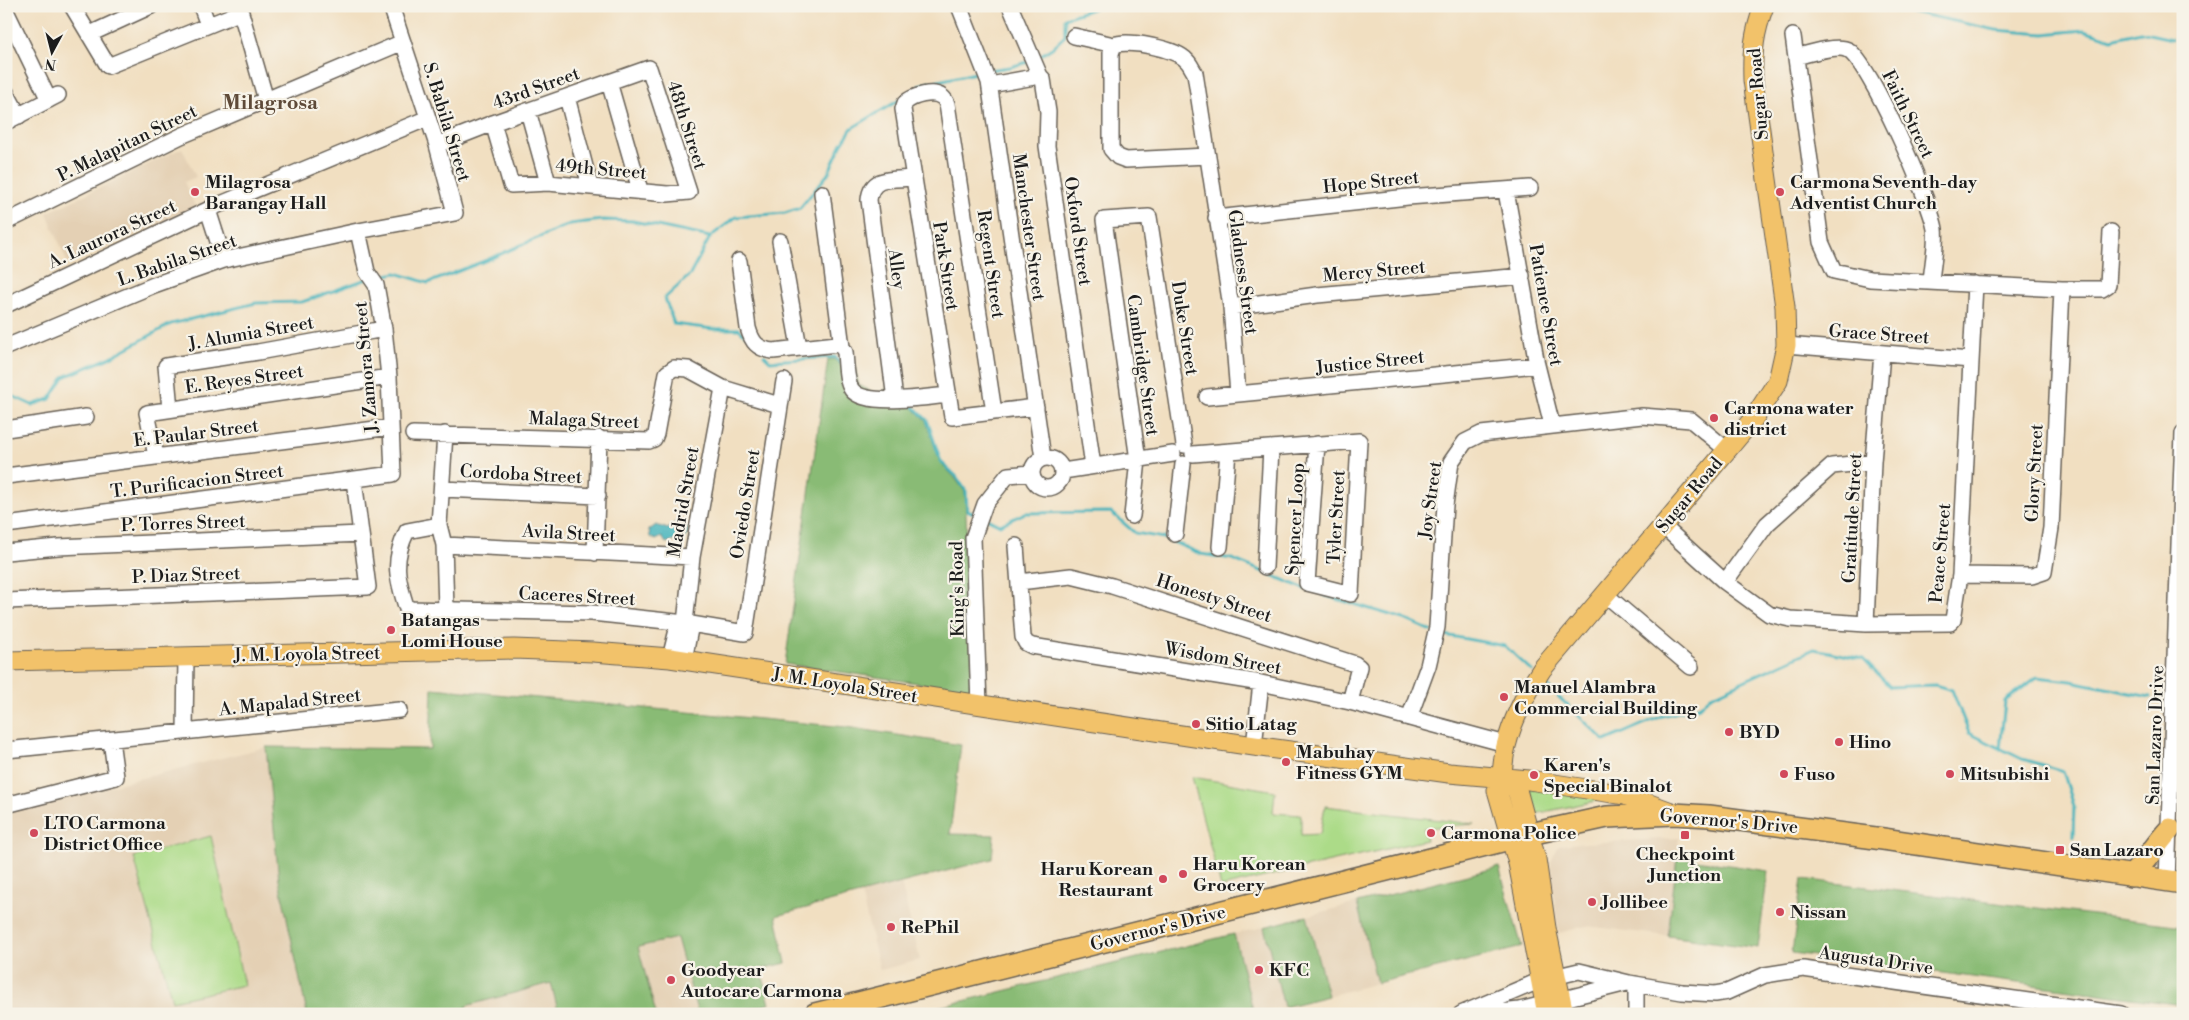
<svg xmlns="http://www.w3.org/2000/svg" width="2189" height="1020" font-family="'Libre Bodoni',serif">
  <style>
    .built { fill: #e4d0b4 }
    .green { fill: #acdb88; stroke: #647c52 }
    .forest { fill: #89bb74; stroke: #526c48 }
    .water { fill: #43b3bc; stroke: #30686c }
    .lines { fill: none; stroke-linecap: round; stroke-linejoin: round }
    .stream { stroke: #43b3bc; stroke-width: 3 }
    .minor-casing { stroke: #676056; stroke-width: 18 }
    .major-casing { stroke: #676056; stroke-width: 21 }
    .highway-casing { stroke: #676056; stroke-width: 24 }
    .minor { stroke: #fff; stroke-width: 15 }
    .major { stroke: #f2c26a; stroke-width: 19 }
    .highway { stroke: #f2c26a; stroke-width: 21 }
    .poi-dot { fill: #d1495b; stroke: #f7f3e8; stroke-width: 2 }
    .labels { text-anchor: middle; stroke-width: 4.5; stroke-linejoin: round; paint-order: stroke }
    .street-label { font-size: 18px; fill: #1c1c1c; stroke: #f7f3e8 }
    .poi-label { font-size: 18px; font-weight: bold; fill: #1c1c1c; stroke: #f7f3e8; text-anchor: start }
    .quarter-label { font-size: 20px; font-weight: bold; fill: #5e4a38; stroke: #f7f3e8 }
  </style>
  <rect width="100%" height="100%" fill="#f7f3e8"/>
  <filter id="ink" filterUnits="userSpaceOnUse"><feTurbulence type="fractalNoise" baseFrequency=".02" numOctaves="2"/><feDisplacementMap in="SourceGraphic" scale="10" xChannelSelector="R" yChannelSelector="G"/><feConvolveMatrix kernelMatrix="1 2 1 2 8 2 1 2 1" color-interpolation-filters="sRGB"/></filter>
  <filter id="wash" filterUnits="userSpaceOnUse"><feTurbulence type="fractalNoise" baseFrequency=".0096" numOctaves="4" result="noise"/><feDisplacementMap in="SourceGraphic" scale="20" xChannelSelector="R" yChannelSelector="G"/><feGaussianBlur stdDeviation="1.12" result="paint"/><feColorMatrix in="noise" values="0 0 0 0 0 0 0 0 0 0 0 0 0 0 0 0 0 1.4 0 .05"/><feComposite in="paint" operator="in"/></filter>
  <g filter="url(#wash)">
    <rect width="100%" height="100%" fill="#f1dfc1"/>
    <path class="built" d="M 182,148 L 196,177 L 184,182 L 196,208 L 68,264 L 47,213 Z
      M 266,747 L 279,880 L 307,1014 L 6,1014 L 6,812 Z
      M 1679,838 L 1668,936 L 1586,926 L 1559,933 L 1550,871 L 1551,861 L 1559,846 L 1569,844 Z
      M 901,883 L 920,960 L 880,970 L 861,894 Z
      M 1357,903 L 1377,983 L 1328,996 L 1307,916 Z
      M 1264,927 L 1284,1007 L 1254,1014 L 1234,934 Z
      M 677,938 L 698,1014 L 656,1014 L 638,947 Z
      M 551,983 L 559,1014 L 467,1014 L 465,1006 Z"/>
    <path class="green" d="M 1192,777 L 1275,791 L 1273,813 L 1301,815 L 1301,835 L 1320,834 L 1325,806 L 1474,824 L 1423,828 L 1426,840 L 1221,887 Z
      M 1530,788 L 1605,799 L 1535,814 Z
      M 211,836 L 244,985 L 172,1001 L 134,857 Z"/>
    <path class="forest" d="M 828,359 L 834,359 L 844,368 L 854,362 L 859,385 L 879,395 L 895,380 L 907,402 L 926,421 L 940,462 L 955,478 L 965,492 L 974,691 L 785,664 Z
      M 432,688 L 846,727 L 961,745 L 950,834 L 994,835 L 992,859 L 776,916 L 786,963 L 761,969 L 770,1004 L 726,1014 L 698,1014 L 677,938 L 638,947 L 656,1014 L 559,1014 L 551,983 L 466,1006 L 467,1014 L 307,1014 L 279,880 L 266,747 L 430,749 Z
      M 1677,857 L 1768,871 L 1758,948 L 1668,936 Z
      M 1499,867 L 1522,947 L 1377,983 L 1357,903 Z
      M 1802,879 L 2183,926 L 2183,1005 L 1792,953 Z
      M 1307,916 L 1328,996 L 1284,1007 L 1264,927 Z
      M 1234,934 L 1254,1014 L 911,1014 Z"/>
    <path class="water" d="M 676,521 L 687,525 L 688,534 L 682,541 L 672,541 L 666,543 L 662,537 L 656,540 L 650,537 L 649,530 L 656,525 L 668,529 Z"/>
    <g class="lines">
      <path class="stream" d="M 1883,6 L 1996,30 L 2044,34 L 2084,30 L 2112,39 L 2140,32 L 2172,39
        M 1036,58 L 1052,48 L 1065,36 L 1065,18 L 1101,6
        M 988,70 L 1010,67 L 1028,62
        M 921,90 L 920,85 L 980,72
        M 376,277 L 396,273 L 428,283 L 487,260 L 570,224 L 603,220 L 633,221 L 710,237
        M 744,334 L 739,329 L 713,329 L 674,324 L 665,298 L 690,275 L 710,237 L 736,217 L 785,213 L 800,208 L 828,174 L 841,145 L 852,128 L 901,99
        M 764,355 L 770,361 L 835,357 L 840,363
        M 6,393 L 32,405 L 50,399 L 64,377 L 109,358 L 171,324 L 256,303 L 302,302 L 367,279
        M 911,404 L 927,420 L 941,462 L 956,476 L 966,491 L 967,510 L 973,513
        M 986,518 L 1000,525 L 1025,513 L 1111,512 L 1135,533 L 1164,538 L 1201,554 L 1232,559 L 1305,589
        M 1323,595 L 1404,619 L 1431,631
        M 1439,634 L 1505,646 L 1532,671
        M 1542,681 L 1605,741 L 1662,716 L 1699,707 L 1711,696 L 1814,649 L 1863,659 L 1890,687 L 1935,685 L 1952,690 L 1969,733 L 2022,759 L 2063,771 L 2074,806 L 2073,837
        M 2000,749 L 2005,701 L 2037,677 L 2071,681 L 2150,697"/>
    </g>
  </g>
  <g filter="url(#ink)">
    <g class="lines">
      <defs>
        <path id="minor" d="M 72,6 L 108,66 L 241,12
          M 201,6 L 208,25
          M 239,6 L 266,100
          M 959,6 L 989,82 L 1043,458
          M 1010,6 L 1040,76 L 1043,79 L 1048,112 L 1047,146 L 1093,466
          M 6,11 L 49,100
          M 90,34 L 151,6
          M 1074,36 L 1114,45
          M 1793,36 L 1821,242 L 1834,271 L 1870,279 L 2062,289 L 2102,289 L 2108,285 L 2111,232
          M 1796,57 C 1807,54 1838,44 1848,50 C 1870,63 1930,200 1935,229 C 1937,245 1932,266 1931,282
          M 609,82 L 640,190
          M 990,85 L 1040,76
          M 6,92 L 19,116
          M 567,97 L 590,186
          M 528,111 L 548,183
          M 6,122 L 58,95
          M 437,145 L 493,123 L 649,68 L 689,192 L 667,194 L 548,183 L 511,185 L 493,123
          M 1207,156 L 1126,160 L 1118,157 L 1111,149 L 1111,53 L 1114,45 C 1127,39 1177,49 1186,60 C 1190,63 1192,69 1195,73 L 1231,307 L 1238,394
          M 1506,191 L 1537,365 L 1552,425
          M 822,193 L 842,347
          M 208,210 L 224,260
          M 1216,218 L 1408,197 L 1530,188
          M 6,222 L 181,136 L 403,42
          M 780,241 L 799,347
          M 739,261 L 748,328 C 752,342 757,349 773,351 L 837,344 L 842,347 L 845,352 C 846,363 846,382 852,390 C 865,407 928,397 948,395
          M 6,305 L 216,206 L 428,118
          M 1231,307 L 1317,295 L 1522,276
          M 1786,345 L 1971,360
          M 6,347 L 154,285 L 224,260 L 358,231 L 455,213 L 437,145 L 391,6
          M 1207,397 L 1537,365
          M 895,399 L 869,200 C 871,175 894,180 913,178
          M 170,409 L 166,366 L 258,352 L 384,329
          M 994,412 L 947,104 C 947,103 943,97 942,97 C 933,90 912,96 905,103 L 903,109 L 952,417 L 1036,407
          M 6,429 L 86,417
          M 413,434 L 649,441 L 654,439 L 656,434 L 667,373 L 674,368 L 688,369 L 723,388 L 779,405
          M 445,434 L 439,525 L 444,545 L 446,609
          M 1193,454 L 1359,441 L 1351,594 L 1307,583 L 1317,444
          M 156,456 L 147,413 L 389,377
          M1032 473a15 15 0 1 1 30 0a15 15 0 1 1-30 0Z
          M 1063,471 L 1173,454
          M 6,476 L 391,427
          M 442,489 L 598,496
          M 1132,516 L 1138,460 L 1104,220 L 1149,217 L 1184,445
          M 6,525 L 393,474 L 389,377 L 384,329 L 376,285 L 367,272 L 358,231
          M 439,525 L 407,531 C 392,561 397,579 407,609 L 592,613 L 685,623 L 745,633 L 784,381
          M 1663,526 L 1725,582 L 1769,614 L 1790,619 L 1866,624 L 1950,623 L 1953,620 L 1960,575 L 1975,284
          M 1175,534 L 1183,464
          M 444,545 L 692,557
          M 1016,546 L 1023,637 L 1026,643 L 1032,646 L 1261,683 L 1350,702 L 1506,744
          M 1220,547 L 1228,452
          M 6,552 L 58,547 L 361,534
          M 595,553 L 599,438
          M 1265,567 L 1271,448
          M 1960,575 L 2032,576 L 2044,572 L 2051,528 L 2062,289
          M 1019,582 L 1071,576 L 1112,586 L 1355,664 L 1359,667 L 1350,702
          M 1725,582 L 1767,524 L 1832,466 L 1873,462
          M 1606,595 L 1691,667
          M 6,601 L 368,587 L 354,480
          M 685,623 L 692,557 L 723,388
          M 1866,624 L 1873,462 L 1882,353
          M 670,658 L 679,622
          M 684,660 L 691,624
          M 979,705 L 973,538 L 985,504 L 1008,475 L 1032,473
          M 1409,718 L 1428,666 L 1437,627 L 1445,505 L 1451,462 L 1465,442 L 1481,434 L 1642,416 L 1691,420 L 1727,450
          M 185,731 L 186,657
          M 1254,746 L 1261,683
          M 6,750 L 399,710
          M 6,805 L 116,777 L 111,740
          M 2167,881 L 2183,433
          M 1461,1014 L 1541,980 L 1579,971 L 1629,983 L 1682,992 L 1715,994 L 1727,992 L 1765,975 L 1803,969 L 2121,1014
          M 1481,1014 L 1520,1010 L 1627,983
          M 1636,1014 L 1636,984"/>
        <path id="major" d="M 6,661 L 514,649 L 593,652 L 670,658 L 1254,746 L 1449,773 L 1529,780 L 1625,795 L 1674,813
          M 1503,778 L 1517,790 L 1536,859 L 1546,928 L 1564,1014
          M 1547,1014 L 1518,863 L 1497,790 C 1504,776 1502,761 1506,746 C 1513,718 1526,693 1542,669 L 1754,418 L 1778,381 L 1786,345 L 1785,307 L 1753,80 C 1752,51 1754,33 1764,6"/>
        <path id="highway" d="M 2131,876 C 2146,861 2156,844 2170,829
          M 815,1014 L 1530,834 L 1607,817 L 1674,814 L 1709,816 L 1883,839 L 2183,883"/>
      </defs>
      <use href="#minor" class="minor-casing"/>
      <use href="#major" class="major-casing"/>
      <use href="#highway" class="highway-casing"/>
      <use href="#minor" class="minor"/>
      <use href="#major" class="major"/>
      <use href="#highway" class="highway"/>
    </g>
  </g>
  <g class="poi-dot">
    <circle cx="195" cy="192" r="5"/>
    <circle cx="1780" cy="192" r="5"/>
    <circle cx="1714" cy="418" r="5"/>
    <circle cx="391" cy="630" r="5"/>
    <circle cx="1504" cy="697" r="5"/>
    <circle cx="1196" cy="724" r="5"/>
    <circle cx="1729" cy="732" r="5"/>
    <circle cx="1839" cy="742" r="5"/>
    <circle cx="1286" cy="762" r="5"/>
    <circle cx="1784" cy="774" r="5"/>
    <circle cx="1950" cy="774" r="5"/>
    <circle cx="1534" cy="775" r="5"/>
    <circle cx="34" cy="833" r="5"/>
    <circle cx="1431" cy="833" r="5"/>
    <rect x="1680" y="830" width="10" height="10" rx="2.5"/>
    <rect x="2055" y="845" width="10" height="10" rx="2.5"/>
    <circle cx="1183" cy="874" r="5"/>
    <circle cx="1163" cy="879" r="5"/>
    <circle cx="1592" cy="902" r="5"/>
    <circle cx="1780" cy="912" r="5"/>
    <circle cx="891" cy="927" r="5"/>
    <circle cx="1259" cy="970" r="5"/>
    <circle cx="671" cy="980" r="5"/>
  </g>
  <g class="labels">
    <g class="street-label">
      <text transform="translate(536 88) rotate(-20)" y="6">43rd Street</text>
      <text transform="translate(1758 94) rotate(-95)" y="6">Sugar Road</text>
      <text transform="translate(1908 114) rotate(64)" y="6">Faith Street</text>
      <text transform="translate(447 122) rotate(73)" y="6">S. Babila Street</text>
      <text transform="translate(687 125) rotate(72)" y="6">48th Street</text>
      <text transform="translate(127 143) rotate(-26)" y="6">P. Malapitan Street</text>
      <text transform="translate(601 169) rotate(5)" y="6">49th Street</text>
      <text transform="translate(1371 182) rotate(-6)" y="6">Hope Street</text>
      <text transform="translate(1029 227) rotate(82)" y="6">Manchester Street</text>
      <text transform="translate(1078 231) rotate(82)" y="6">Oxford Street</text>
      <text transform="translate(112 234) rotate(-25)" y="6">A. Laurora Street</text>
      <text transform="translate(177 260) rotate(-19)" y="6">L. Babila Street</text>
      <text transform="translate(991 264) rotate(82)" y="6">Regent Street</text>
      <text transform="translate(946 266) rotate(81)" y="6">Park Street</text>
      <text transform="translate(897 269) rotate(83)" y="6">Alley</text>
      <text transform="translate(1374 271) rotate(-5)" y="6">Mercy Street</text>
      <text transform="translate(1243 272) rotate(82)" y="6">Gladness Street</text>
      <text transform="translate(1546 305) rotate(80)" y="6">Patience Street</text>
      <text transform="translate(1185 328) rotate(81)" y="6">Duke Street</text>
      <text transform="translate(251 333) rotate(-10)" y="6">J. Alumia Street</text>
      <text transform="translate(1879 334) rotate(4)" y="6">Grace Street</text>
      <text transform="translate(1370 362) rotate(-6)" y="6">Justice Street</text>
      <text transform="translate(1143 365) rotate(82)" y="6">Cambridge Street</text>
      <text transform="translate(366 367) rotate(-95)" y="6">J. Zamora Street</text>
      <text transform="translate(244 379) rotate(-8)" y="6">E. Reyes Street</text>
      <text transform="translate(584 420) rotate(2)" y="6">Malaga Street</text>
      <text transform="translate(196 433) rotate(-7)" y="6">E. Paular Street</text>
      <text transform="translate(2034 473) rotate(-87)" y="6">Glory Street</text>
      <text transform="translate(521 474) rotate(3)" y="6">Cordoba Street</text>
      <text transform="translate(197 481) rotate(-7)" y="6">T. Purificacion Street</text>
      <text transform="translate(1689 495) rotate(-50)" y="6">Sugar Road</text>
      <text transform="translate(1430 500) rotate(-82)" y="6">Joy Street</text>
      <text transform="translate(683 502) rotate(-80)" y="6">Madrid Street</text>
      <text transform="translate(745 504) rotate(-81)" y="6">Oviedo Street</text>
      <text transform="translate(1336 517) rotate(-87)" y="6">Tyler Street</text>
      <text transform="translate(1852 518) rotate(-87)" y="6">Gratitude Street</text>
      <text transform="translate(1295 519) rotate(-87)" y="6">Spencer Loop</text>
      <text transform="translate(183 523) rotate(-2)" y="6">P. Torres Street</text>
      <text transform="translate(569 533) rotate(3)" y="6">Avila Street</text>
      <text transform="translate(1940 553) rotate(-85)" y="6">Peace Street</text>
      <text transform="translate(186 575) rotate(-2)" y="6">P. Diaz Street</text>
      <text transform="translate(957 589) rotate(-91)" y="6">King's Road</text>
      <text transform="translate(577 596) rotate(3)" y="6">Caceres Street</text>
      <text transform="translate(1214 598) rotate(18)" y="6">Honesty Street</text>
      <text transform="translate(307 654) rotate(-1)" y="6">J. M. Loyola Street</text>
      <text transform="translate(1223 658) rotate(10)" y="6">Wisdom Street</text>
      <text transform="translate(845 685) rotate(9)" y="6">J. M. Loyola Street</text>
      <text transform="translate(290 702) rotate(-6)" y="6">A. Mapalad Street</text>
      <text transform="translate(2155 735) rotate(-88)" y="6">San Lazaro Drive</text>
      <text transform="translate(1729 821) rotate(5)" y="6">Governor's Drive</text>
      <text transform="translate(1158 928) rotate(-14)" y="6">Governor's Drive</text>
      <text transform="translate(1876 960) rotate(8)" y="6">Augusta Drive</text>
    </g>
    <g class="poi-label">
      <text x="205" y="188">Milagrosa<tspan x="205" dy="21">Barangay Hall</tspan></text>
      <text x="1790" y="188">Carmona Seventh-day<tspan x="1790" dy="21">Adventist Church</tspan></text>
      <text x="1724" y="414">Carmona water<tspan x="1724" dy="21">district</tspan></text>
      <text x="401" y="626">Batangas<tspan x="401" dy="21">Lomi House</tspan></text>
      <text x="1514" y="693">Manuel Alambra<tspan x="1514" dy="21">Commercial Building</tspan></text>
      <text x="1206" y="730">Sitio Latag</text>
      <text x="1739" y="738">BYD</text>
      <text x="1849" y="748">Hino</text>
      <text x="1296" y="758">Mabuhay<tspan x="1296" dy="21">Fitness GYM</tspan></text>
      <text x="1544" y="771">Karen's<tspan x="1544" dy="21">Special Binalot</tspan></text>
      <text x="1794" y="780">Fuso</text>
      <text x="1960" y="780">Mitsubishi</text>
      <text x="44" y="829">LTO Carmona<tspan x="44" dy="21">District Office</tspan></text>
      <text x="1441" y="839">Carmona Police</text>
      <text x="2070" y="856">San Lazaro</text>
      <text x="1685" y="860" text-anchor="middle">Checkpoint<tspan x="1685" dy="21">Junction</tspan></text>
      <text x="1193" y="870">Haru Korean<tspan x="1193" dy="21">Grocery</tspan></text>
      <text x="1153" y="875" text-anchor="end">Haru Korean<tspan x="1153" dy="21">Restaurant</tspan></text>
      <text x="1602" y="908">Jollibee</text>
      <text x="1790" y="918">Nissan</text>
      <text x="901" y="933">RePhil</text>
      <text x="681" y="976">Goodyear<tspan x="681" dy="21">Autocare Carmona</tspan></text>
      <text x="1269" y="976">KFC</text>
    </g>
    <g class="quarter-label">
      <text x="270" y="109">Milagrosa</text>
    </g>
  </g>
  <rect width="2189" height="1020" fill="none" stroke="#f7f3e8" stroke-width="25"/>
  <g transform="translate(52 52) rotate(187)" stroke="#f7f3e8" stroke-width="4" paint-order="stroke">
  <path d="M0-4L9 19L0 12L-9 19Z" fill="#1c1c1c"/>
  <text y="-8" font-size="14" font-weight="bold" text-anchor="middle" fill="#1c1c1c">N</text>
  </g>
</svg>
